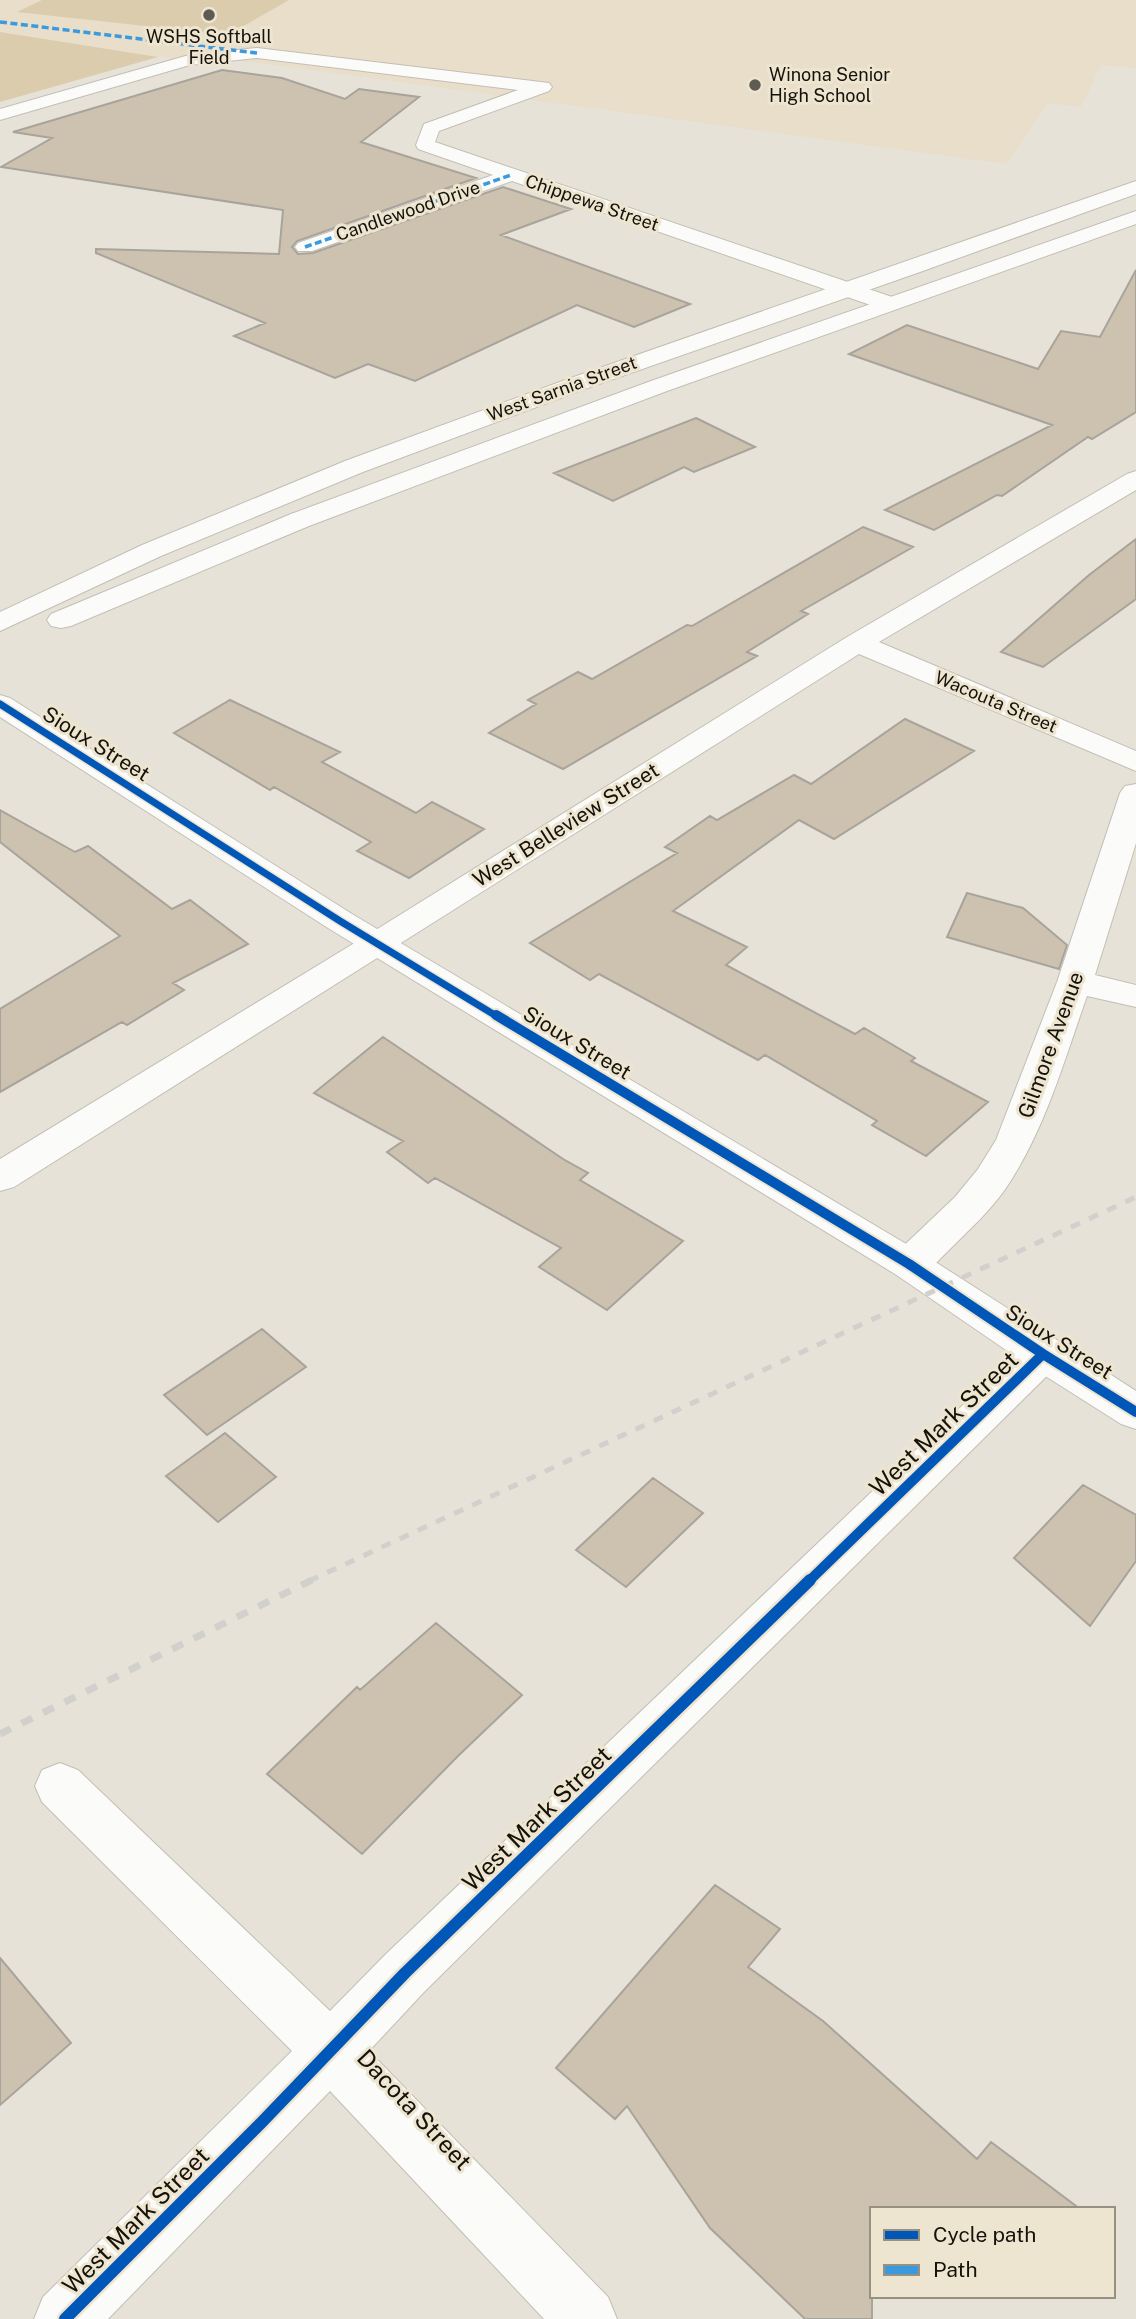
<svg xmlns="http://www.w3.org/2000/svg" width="1136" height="2319" font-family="'Public Sans',sans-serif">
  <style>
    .built { fill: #e8deca }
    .green { fill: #daccad }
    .building { fill: #cdc2af; stroke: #a8a39b; stroke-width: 2 }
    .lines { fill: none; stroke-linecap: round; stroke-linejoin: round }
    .minor-casing { stroke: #c3beb5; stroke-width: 2 }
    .tertiary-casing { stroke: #c3beb5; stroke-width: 2 }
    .minor { fill: #fbfbf9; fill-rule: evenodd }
    .tertiary { fill: #fbfbf9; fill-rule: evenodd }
    .rail-far1 { stroke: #d2d0cd; stroke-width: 5; stroke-dasharray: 10 10; stroke-linecap: butt }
    .rail { stroke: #d2d0cd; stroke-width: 7; stroke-dasharray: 12 12; stroke-linecap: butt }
    .quiet { stroke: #3b9ade; stroke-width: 3.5; stroke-dasharray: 7 3.5; stroke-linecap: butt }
    .cycleway-far2-casing { stroke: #eee5d0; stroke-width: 10 }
    .cycleway-far1-casing { stroke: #eee5d0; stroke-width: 14 }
    .cycleway-casing { stroke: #eee5d0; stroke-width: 17 }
    .cycleway-far2 { stroke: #0057b8; stroke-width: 7 }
    .cycleway-far1 { stroke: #0057b8; stroke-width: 10 }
    .cycleway { stroke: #0057b8; stroke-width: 12 }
    .poi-dot { fill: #5e5b52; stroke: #eee5d0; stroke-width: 2.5 }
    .labels { text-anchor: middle; stroke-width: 6; stroke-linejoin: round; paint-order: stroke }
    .far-poi-label { font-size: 18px; fill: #15120b; stroke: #eee5d0 }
    .far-street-label { font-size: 18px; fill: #15120b; stroke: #eee5d0 }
    .street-label { font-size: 21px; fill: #15120b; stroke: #eee5d0 }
    .near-street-label { font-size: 24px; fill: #15120b; stroke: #eee5d0 }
  </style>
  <rect width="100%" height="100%" fill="#e7e2d7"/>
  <path class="built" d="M 0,0 L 1136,0 L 1136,68 L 1101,65 L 1081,107 L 1048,103 L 1006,164 L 252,62 L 158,57 L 0,32 Z"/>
  <path class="green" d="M 42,0 L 289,0 L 228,35 L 17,12 Z
    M 0,32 L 158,57 L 0,102 Z"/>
  <path class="building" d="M 222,70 L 282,78 L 345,99 L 359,89 L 419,97 L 361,142 L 476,178 L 297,241 L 292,247 L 298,254 L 313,253 L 503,187 L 571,209 L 501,235 L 690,304 L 634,327 L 577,305 L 415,381 L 368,364 L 335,378 L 234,336 L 265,323 L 96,253 L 96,249 L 279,254 L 283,210 L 1,167 L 52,138 L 13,132 Z
    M 1136,270 L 1136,412 L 1092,439 L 1088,437 L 1002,496 L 997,495 L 934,530 L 885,510 L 1052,425 L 849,354 L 907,325 L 1038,369 L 1061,331 L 1100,337 Z
    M 696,418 L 755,447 L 694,472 L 684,467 L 613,501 L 554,473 Z
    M 863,527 L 913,547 L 801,611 L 808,614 L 747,652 L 757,656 L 563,769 L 489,733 L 536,704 L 528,700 L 578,672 L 592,679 L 687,625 L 692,626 Z
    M 1136,539 L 1136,599 L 1043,667 L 1001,652 L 1089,575 Z
    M 230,700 L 340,752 L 322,762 L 416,813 L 432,802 L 484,829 L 409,878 L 357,851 L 371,842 L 274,787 L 270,790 L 174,733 Z
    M 905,719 L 974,751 L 834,839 L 799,820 L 673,911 L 747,947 L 726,965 L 855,1034 L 864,1028 L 915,1058 L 911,1061 L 988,1102 L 926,1156 L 872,1125 L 877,1121 L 765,1055 L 758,1060 L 599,974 L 590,980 L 530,943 L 677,853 L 665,847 L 710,816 L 717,820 L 794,775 L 811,784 Z
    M 0,810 L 75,852 L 88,846 L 172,909 L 190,900 L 248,944 L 173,983 L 184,990 L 127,1025 L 122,1022 L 0,1092 L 0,1009 L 120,936 L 0,842 Z
    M 967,893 L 1023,908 L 1067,945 L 1059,969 L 947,937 Z
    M 383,1037 L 563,1159 L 588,1173 L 580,1180 L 683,1241 L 607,1310 L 539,1267 L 561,1248 L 435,1178 L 428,1183 L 387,1152 L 403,1141 L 314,1093 Z
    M 262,1329 L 306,1367 L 207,1435 L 164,1395 Z
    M 225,1433 L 276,1477 L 218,1522 L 166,1476 Z
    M 653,1478 L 703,1513 L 626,1587 L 576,1550 Z
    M 1083,1485 L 1136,1515 L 1136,1561 L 1090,1626 L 1014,1558 Z
    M 436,1623 L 522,1695 L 458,1756 L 362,1854 L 267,1774 L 357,1687 L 360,1690 Z
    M 715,1885 L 780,1929 L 748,1967 L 823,2021 L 977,2159 L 991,2142 L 1080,2209 L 872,2209 L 872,2319 L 805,2319 L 710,2228 L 627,2106 L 615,2119 L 556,2068 Z
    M 0,1958 L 71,2043 L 0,2105 Z"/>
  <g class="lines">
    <defs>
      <path id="minor" d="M 257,48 L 549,83 L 552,87 L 549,91 L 439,131 L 435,142 L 898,299 L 901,304 L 898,309 L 882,309 L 512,181 L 312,251 L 298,251 L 295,247 L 298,243 L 493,175 L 418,149 L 416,145 L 424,124 L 518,90 L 257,58 L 190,65 L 0,120 L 0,109 L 189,55 Z
        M 1136,471 L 1136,490 L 879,642 L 1136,751 L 1136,771 L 859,654 L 14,1187 L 0,1191 L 0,1159 L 366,936 L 847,637 L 1127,474 Z
        M 1136,784 L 1136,843 L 1095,975 L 1136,985 L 1136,1007 L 1087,996 C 1064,1061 1045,1130 1006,1188 C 991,1210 971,1228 952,1247 C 933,1265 923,1283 895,1274 L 889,1264 L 895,1254 L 955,1197 L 978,1169 L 996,1140 L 1057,982 L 1120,793 L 1125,786 Z
        M 1043,1338 L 1058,1343 L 1064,1354 L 1058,1365 L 424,1992 L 369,2051 L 608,2297 L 617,2319 L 544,2319 L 330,2091 L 108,2319 L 34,2319 L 43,2297 L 292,2051 L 42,1802 L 35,1786 L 42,1770 L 60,1763 L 78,1770 L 330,2011 L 386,1954 L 1028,1343 Z"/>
      <path id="tertiary" d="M 1136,181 L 1136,194 L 920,272 L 585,389 L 363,472 L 161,556 L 0,631 L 0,612 L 142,545 L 345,461 L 568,379 Z
        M 1136,211 L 1136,224 L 667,391 L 309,526 L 71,626 L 61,628 L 51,626 L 47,620 L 51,614 L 291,514 L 651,381 Z
        M 0,695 L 10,698 L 352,914 L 923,1254 L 1136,1391 L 1136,1429 L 1121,1424 L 1028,1365 L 895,1274 L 328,928 L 0,717 Z"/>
    </defs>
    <use href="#minor" class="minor-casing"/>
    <use href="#tertiary" class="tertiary-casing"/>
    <use href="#minor" class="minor"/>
    <use href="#tertiary" class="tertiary"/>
    <path class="rail-far1" d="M 309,1581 L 1136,1197"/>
    <path class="rail" d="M 0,1734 L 312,1580"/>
    <path class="quiet" d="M 0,22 L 257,53
      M 305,247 L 511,175"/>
    <defs>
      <path id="cycleway-far2" d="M 0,704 L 340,921 L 498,1017"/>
      <path id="cycleway-far1" d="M 496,1015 L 909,1264 L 1043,1354 L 1136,1412
        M 809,1581 L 1043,1354"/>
      <path id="cycleway" d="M 65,2319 L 262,2122 L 405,1973 L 810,1580"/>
    </defs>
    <use href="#cycleway-far2" class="cycleway-far2-casing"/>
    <use href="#cycleway-far1" class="cycleway-far1-casing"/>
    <use href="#cycleway" class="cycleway-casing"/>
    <use href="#cycleway-far2" class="cycleway-far2"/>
    <use href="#cycleway-far1" class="cycleway-far1"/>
    <use href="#cycleway" class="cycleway"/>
  </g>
  <g class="poi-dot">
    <circle cx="209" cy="15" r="7"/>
    <circle cx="755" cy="85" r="7"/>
  </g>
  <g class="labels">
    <g class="far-poi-label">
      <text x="209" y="43">WSHS Softball<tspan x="209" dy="21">Field</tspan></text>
      <text x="769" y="81" text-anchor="start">Winona Senior<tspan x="769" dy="21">High School</tspan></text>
    </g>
    <g class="far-street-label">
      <text transform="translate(592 203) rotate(19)" y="6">Chippewa Street</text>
      <text transform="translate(408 211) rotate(-19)" y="6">Candlewood Drive</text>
      <text transform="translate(562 389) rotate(-20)" y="6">West Sarnia Street</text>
      <text transform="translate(996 702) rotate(23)" y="6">Wacouta Street</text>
    </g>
    <g class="street-label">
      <text transform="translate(96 744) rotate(32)" y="7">Sioux Street</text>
      <text transform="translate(566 825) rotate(-32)" y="7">West Belleview Street</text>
      <text transform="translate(577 1043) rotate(31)" y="7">Sioux Street</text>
      <text transform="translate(1051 1045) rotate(-70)" y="7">Gilmore Avenue</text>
      <text transform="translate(1059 1342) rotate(32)" y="7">Sioux Street</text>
    </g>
    <g class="near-street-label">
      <text transform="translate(944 1424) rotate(-44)" y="8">West Mark Street</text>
      <text transform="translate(537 1819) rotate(-44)" y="8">West Mark Street</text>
      <text transform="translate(414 2110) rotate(47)" y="8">Dacota Street</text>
      <text transform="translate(136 2221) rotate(-45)" y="8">West Mark Street</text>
    </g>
  </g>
  <rect x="870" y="2207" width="245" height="91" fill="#eee5d0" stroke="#979181" stroke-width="2"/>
  <rect x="884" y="2230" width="35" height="10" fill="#0057b8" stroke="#979181" stroke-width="2"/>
  <text x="933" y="2242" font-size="21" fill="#15120b">Cycle path</text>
  <rect x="884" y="2265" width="35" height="10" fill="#3b9ade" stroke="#979181" stroke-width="2"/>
  <text x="933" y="2277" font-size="21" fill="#15120b">Path</text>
</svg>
